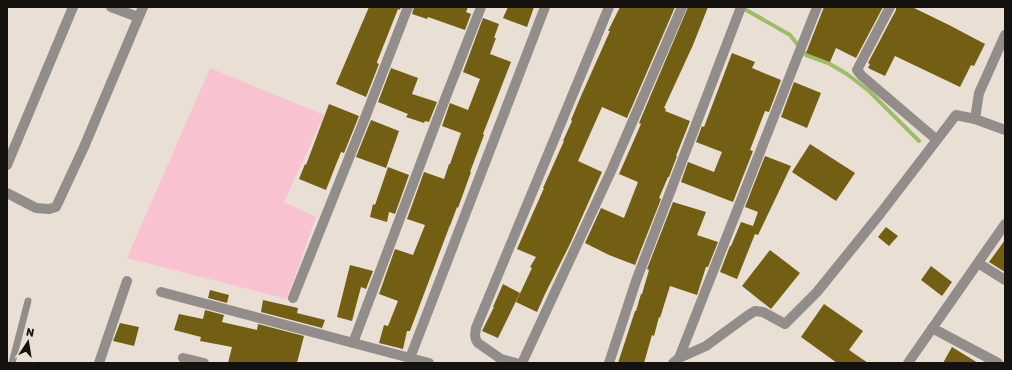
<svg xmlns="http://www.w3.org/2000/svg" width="1012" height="370" font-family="Rubik,sans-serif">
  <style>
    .green { fill: #f9c2d0 }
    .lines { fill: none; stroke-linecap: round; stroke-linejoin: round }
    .stream { stroke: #9fbd69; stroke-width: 4 }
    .building { fill: #725f14 }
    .service { stroke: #928c8a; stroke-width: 7 }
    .minor { stroke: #928c8a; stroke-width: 10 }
    .tertiary { stroke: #928c8a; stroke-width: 10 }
  </style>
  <rect width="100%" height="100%" fill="#eadfd5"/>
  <path class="green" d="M 210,68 L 324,115 L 284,202 L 316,217 L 287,299 L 127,258 Z"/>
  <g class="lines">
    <path class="stream" d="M 741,7 L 790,35 L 806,55 L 828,63 L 847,74 L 869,91 L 919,141"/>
  </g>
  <path class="building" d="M 369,7 L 401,7 L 400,10 L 398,9 L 377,62 L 377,63 L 379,64 L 366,97 L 336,84 Z
    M 414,7 L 468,7 L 466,12 L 471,14 L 465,30 L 428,17 L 427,19 L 412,14 Z
    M 508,7 L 534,7 L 527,27 L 503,18 Z
    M 620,7 L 675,7 L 627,118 L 602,107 L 578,161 L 602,172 L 570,244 L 545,294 L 537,312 L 516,302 L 532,268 L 530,267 L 536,257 L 517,249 L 544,188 L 543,188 L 564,141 L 563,141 L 572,121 L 571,120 L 581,96 L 610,31 L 608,31 Z
    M 688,7 L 708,7 L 693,45 L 664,108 L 666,109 L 665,111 L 690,121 L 676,156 L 677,156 L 669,177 L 668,177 L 659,198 L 661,199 L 635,265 L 609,255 L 585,243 L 601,208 L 624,218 L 638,182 L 619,174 L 641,124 L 639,123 Z
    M 824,7 L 883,7 L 856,58 L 836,48 L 830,62 L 806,53 Z
    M 896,7 L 912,7 L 949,25 L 985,44 L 974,66 L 971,65 L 960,87 L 895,56 L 885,76 L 868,68 L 870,64 L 868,63 L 896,10 Z
    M 483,18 L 499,24 L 494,38 L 496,38 L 490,54 L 511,62 L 483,134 L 484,135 L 470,172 L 471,172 L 458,208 L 457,207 L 450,226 L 450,225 L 410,331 L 407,331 L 403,349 L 379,343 L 384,325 L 388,326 L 398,301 L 379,294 L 395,249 L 413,255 L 425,225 L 407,219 L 424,172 L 444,179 L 449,164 L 450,164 L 461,133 L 442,126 L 450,103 L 468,110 L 480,79 L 463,72 Z
    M 732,53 L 755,62 L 752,68 L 781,80 L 769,112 L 765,111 L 750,150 L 753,151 L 733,202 L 681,182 L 688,162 L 714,172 L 722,152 L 696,142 L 702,126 L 704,127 Z
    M 391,68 L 418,78 L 412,94 L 437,102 L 429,122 L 425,121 L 424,123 L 406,117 L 408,114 L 378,102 Z
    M 794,82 L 821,93 L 807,128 L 781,117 Z
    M 329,104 L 359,116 L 344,153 L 341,152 L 326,190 L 299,179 L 305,164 L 306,165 Z
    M 371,120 L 399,131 L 386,168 L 356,157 Z
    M 810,144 L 855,173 L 836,201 L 792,172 Z
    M 765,156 L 791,166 L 758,235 L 755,234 L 737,279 L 720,272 L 730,246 L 731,246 L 741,222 L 753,226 L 758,212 L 745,207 Z
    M 388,167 L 409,175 L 395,214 L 389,212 L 387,222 L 370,217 L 373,204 L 375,205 Z
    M 673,202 L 706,212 L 697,235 L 718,242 L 708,267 L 706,267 L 697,295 L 670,286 L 660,318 L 659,317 L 654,336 L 652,335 L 644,363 L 618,363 L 635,311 L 636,311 L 641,294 L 642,294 L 649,270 L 647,269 Z
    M 886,227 L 898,236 L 889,246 L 878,237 Z
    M 1005,240 L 1005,272 L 989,262 Z
    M 770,250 L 800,273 L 771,309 L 742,286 Z
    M 350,265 L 373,271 L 366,289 L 361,287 L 352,321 L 337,317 Z
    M 931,266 L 952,282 L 942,296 L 921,280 Z
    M 503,284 L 520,293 L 498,338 L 482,331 L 494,307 L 493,307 Z
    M 210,290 L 229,295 L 227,303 L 208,298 Z
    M 263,300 L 298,308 L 297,313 L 325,320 L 322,328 L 261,312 Z
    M 824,304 L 863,331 L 849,350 L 868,363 L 837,363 L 801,337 Z
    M 205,310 L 224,315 L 222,322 L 257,330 L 258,324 L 304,336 L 297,363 L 228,363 L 232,347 L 200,341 L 201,337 L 174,330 L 179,314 L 203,319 Z
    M 120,323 L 139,327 L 134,346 L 113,341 Z
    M 952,347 L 978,363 L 943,363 Z"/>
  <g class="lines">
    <path class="service" d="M 12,363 L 28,301"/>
    <path class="minor" d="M 111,7 L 138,17
      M 890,7 L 857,70 L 862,76 L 937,140
      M 7,165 L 73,7
      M 7,193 L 36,208 L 49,209 L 56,207 L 84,147 L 143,7
      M 978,263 L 1005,280
      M 161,292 L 429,363
      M 293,298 L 363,123 L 408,7
      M 932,328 L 998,363
      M 353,343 L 440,112 L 481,7
      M 183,358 L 204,363
      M 410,358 L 545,7
      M 679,358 L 706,346 L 747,316 L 755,311 L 763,312 L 785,324 L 817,292 L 880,214 L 956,115 L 975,119
      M 99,363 L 127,281
      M 516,363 L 501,359 L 478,343 C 474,338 475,334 476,328 L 609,7
      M 522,363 L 612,169 L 682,7
      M 609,363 L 636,281 L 741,7
      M 673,363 L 679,358 L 817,7
      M 908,363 L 1005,224"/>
    <path class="tertiary" d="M 1005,35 L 979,93 L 975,119 L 1005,130"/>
  </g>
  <rect width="1012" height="370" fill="none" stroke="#14110e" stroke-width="16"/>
  <g transform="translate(28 342) rotate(12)" stroke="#eadfd5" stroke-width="3" paint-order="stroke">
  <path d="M0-3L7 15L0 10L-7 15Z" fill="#14110e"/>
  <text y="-6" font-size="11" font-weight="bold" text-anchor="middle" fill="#14110e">N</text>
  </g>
</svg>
